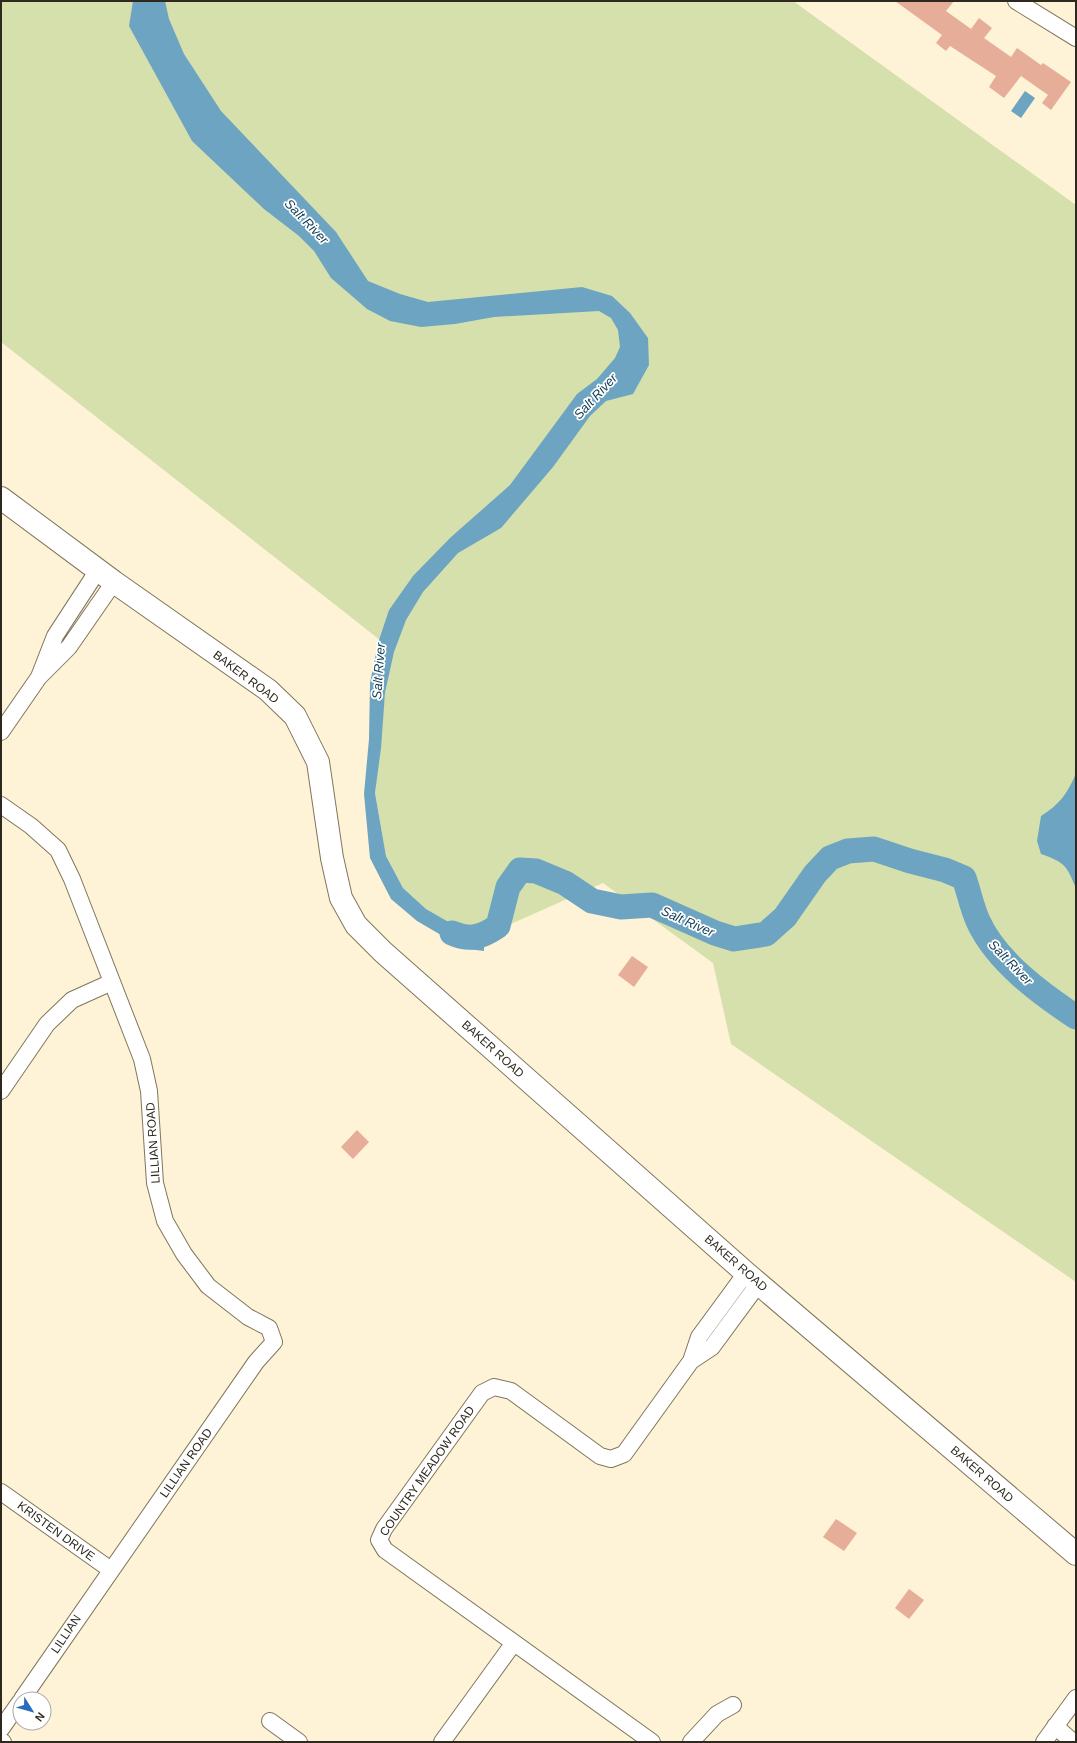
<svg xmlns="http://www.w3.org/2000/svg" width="1077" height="1743" font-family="Helvetica,sans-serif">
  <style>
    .green { fill: #d5e0ac }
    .water { fill: #6da4c2 }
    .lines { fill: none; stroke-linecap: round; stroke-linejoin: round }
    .river { stroke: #6da4c2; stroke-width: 25 }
    .building { fill: #e6ad99 }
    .street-casing { stroke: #7f765c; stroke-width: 18 }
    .secondary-casing { stroke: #7f765c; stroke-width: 24 }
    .street { stroke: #fff; stroke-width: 16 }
    .secondary { stroke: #fff; stroke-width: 22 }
    .labels { text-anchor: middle; stroke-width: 3.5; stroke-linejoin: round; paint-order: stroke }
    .street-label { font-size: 12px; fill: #2d291e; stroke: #fff }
    .water-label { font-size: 13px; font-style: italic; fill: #154259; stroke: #fff }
  </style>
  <rect width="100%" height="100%" fill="#fef3d6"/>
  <path class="green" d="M 1,1 L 793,1 L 1076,205 L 1076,1282 L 731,1044 L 713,963 L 603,883 L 484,936 L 459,929 L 426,909 L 403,888 L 386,856 L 375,793 L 385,693 L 394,651 L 1,342 Z"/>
  <path class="water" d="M 133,1 L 165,1 L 169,19 L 184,54 L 221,111 L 336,232 L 368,281 L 400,294 L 428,302 L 582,287 L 612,296 L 630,313 L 648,338 L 649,365 L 633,394 L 606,401 L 590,416 L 553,467 L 501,528 L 458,553 L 423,592 L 406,620 L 394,652 L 385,693 L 381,748 L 375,793 L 386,856 L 403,888 L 426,909 L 459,928 L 484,936 L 484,951 L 468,949 L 453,942 L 417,921 L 391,899 L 370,858 L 364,794 L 369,739 L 370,683 L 378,643 L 389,610 L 413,576 L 450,538 L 510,485 L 577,394 L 597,379 L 615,358 L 620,347 L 618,330 L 611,318 L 599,311 L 494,317 L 455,324 L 421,327 L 390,321 L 367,309 L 331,278 L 314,251 L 299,236 L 264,209 L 192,141 L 129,26 Z
    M 1025,91 L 1035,98 L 1021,118 L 1011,111 Z
    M 1076,773 L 1076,888 C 1066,865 1066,863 1041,854 L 1037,841 L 1041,816 C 1059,805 1068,793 1076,773 Z"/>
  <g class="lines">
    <path class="river" d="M 452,933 C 470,941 482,937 498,926 L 508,887 L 520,870 L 536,871 L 565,883 L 592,901 L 621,907 L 652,905 L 715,933 L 734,939 L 766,934 L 785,917 L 815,874 L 830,858 L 848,851 L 874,849 L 910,861 L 945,870 L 964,878 C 969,892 972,908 978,921 C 996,961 1041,994 1076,1017"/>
  </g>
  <path class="building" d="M 895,1 L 954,1 L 946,11 L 971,29 L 979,18 L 992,28 L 984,38 L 1011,57 L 1017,48 L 1041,65 L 1043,63 L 1071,82 L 1051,110 L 1042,103 L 1048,95 L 1021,76 L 1004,98 L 989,87 L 996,76 L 950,46 L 946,51 L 936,43 L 942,35 Z
    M 632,956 L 648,967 L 634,987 L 618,975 Z
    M 357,1130 L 369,1142 L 353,1159 L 341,1147 Z
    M 836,1519 L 857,1533 L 844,1551 L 823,1537 Z
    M 909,1589 L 924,1600 L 909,1619 L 895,1608 Z"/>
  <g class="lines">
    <defs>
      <path id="street" d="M 1016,1 L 1076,38
        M 98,570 L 55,636 L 39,677 L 69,647 L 114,582
        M 1,732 L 39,677
        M 1,805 L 31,826 L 58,850 L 72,879 L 142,1059 L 149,1091 L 155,1183 L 165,1221 L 184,1254 L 208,1286 L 248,1317 L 269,1328 L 274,1342 L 256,1362 L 22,1699
        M 1,1091 L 47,1024 L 72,1000 L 112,982
        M 746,1273 L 699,1337 L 691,1361 L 712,1347 L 759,1283
        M 1,1492 L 111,1570
        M 270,1721 L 299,1742
        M 1055,1726 L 1073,1742
        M 1,1729 L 20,1702
        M 1,1741 L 3,1742
        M 442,1742 L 513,1644
        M 652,1742 L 385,1550 L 379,1540 L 384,1529 L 482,1393 L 494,1387 L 511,1391 L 600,1456 L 611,1459 L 624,1454 L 691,1361
        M 691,1742 L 717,1714 L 733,1705
        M 1044,1742 L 1076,1698"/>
      <path id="secondary" d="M 1,498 L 114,582 L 268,690 L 295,716 L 318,762 L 332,858 L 341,898 L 356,925 L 383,952 L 746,1273 L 1076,1554"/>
    </defs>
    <use href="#street" class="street-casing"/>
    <use href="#secondary" class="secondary-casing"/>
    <use href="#street" class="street"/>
    <use href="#secondary" class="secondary"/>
  </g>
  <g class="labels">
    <g class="street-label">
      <text transform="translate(246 677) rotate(37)" y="4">BAKER ROAD</text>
      <text transform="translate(493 1049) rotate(42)" y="4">BAKER ROAD</text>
      <text transform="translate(153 1143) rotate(-94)" y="4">LILLIAN ROAD</text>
      <text transform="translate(736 1263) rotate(41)" y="4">BAKER ROAD</text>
      <text transform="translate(186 1463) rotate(-55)" y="4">LILLIAN ROAD</text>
      <text transform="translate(427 1471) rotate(-55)" y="4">COUNTRY MEADOW ROAD</text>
      <text transform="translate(982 1474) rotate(41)" y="4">BAKER ROAD</text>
      <text transform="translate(56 1531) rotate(36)" y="4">KRISTEN DRIVE</text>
      <text transform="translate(66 1634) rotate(-56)" y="4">LILLIAN</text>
    </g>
    <g class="water-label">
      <text transform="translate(307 221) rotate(46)" y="5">Salt River</text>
      <text transform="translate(595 396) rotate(-47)" y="5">Salt River</text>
      <text transform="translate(378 671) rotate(-86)" y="5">Salt River</text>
      <text transform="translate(688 921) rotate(24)" y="5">Salt River</text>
      <text transform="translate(1011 962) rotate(46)" y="5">Salt River</text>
    </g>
  </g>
  <rect width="1077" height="1743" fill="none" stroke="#2d291e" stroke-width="4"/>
  <g transform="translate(32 1711) rotate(127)"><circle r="19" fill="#ffffff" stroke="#aba9a5"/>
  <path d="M0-3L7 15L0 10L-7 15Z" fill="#296cbd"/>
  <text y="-6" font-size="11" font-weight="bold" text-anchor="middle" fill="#2d291e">N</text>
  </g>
</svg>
